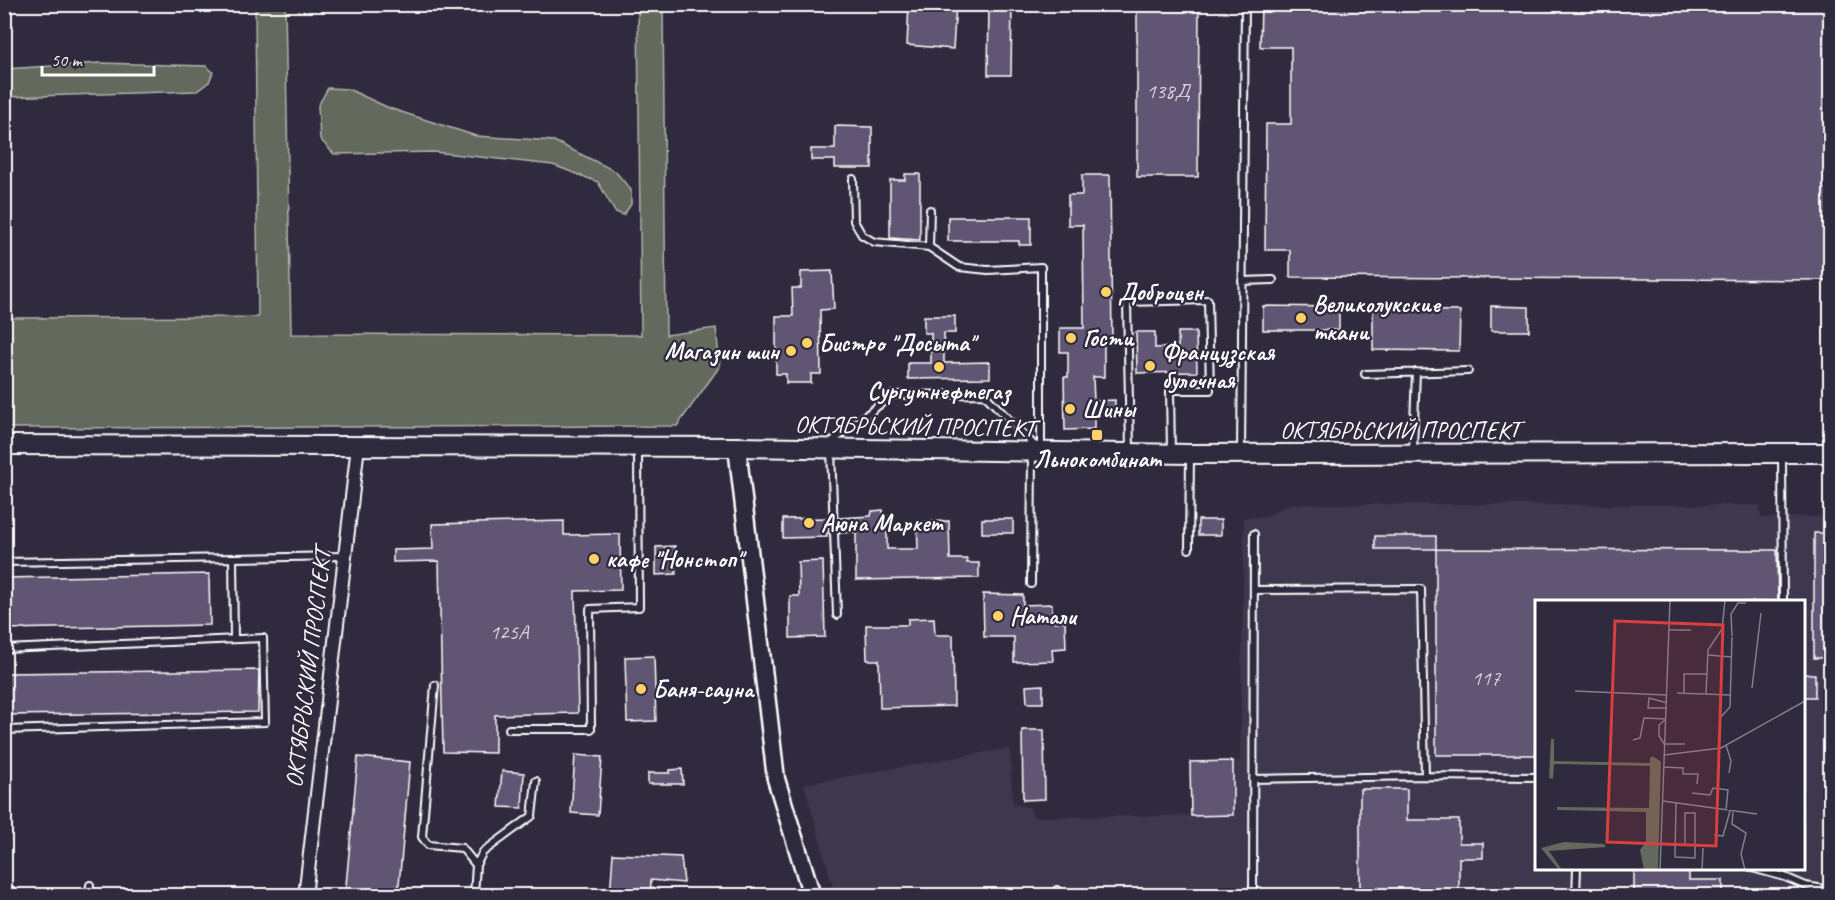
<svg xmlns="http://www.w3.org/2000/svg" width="1835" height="900" font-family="Caveat,sans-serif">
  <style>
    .built { fill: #3e374d; fill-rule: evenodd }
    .green { fill: #63695c; stroke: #b1b4ae; stroke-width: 1.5 }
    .building { fill: #615673; stroke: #fff; stroke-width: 1.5 }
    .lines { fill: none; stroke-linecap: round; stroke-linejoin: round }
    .lane-casing { stroke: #fff; stroke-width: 10 }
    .street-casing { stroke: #fff; stroke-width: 16 }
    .secondary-casing { stroke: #fff; stroke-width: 21 }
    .primary-casing { stroke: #fff; stroke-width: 22 }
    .lane { stroke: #2f2a3d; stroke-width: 6 }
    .street { stroke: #2f2a3d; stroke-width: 12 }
    .secondary { stroke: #2f2a3d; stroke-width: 16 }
    .primary { stroke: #2f2a3d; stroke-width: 18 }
    .poi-dot { fill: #ffd166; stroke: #2f2a3d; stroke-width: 2 }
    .labels { text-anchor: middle; stroke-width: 4.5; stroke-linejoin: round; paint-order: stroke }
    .number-label { font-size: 21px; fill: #d8d5dc }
    .poi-label { font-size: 24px; font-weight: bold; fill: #fff; stroke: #2f2a3d; text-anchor: start }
    .street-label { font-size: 24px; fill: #fff; stroke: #2f2a3d }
    .inset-road { fill: none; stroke: #827f8b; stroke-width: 1.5 }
    .view { fill: #da3e3e; fill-opacity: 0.15; stroke: #da3e3e; stroke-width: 3 }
    .inset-edge { fill: none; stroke: #fff; stroke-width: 3 }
  </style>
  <rect width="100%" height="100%" fill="#2f2a3d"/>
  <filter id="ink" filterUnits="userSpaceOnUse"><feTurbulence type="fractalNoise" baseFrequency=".0167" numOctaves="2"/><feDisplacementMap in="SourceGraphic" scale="12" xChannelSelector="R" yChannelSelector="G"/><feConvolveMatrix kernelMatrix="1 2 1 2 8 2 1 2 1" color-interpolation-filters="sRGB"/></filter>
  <g filter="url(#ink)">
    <path class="built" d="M 1289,504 L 1760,505 L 1761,518 L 1830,516 L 1830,895 L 844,895 L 843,889 L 833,887 L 804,784 L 1010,748 L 1013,804 L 1029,807 L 1034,817 L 1233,815 L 1233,761 L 1240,761 L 1244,517 L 1265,517 ZM 1536,602 L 1804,602 L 1804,868 L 1536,868 Z"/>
    <path class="green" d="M 285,4 L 291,334 L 641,335 L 638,5 L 663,5 L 666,335 L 716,328 L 720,366 L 677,426 L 5,428 L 5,308 L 12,318 L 258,317 L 255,5 Z
      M 100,63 L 206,66 L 213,72 L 209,82 L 197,91 L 5,97 L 5,69 Z
      M 328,88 L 348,89 L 389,108 L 476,136 L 554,141 L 615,171 L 631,190 L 631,204 L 624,215 L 615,212 L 598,182 L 553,165 L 434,152 L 334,154 L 320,139 L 318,106 Z"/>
    <path class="building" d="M 909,4 L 956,4 L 953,49 L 907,45 Z
      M 989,4 L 1012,4 L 1011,75 L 988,75 Z
      M 1137,4 L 1199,4 L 1198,177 L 1137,177 Z
      M 1261,4 L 1830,4 L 1830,280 L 1290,277 L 1290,250 L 1265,250 L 1266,124 L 1291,124 L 1291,47 L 1260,47 Z
      M 835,126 L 872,127 L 872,168 L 835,168 L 835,160 L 811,160 L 811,149 L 835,149 Z
      M 905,174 L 920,174 L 920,240 L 890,238 L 890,180 L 905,180 Z
      M 1082,175 L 1110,175 L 1112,342 L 1104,342 L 1104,377 L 1093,377 L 1094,401 L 1115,400 L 1115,413 L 1094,413 L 1094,429 L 1065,430 L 1064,377 L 1068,377 L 1068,352 L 1060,352 L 1060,328 L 1084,328 L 1083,225 L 1068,225 L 1068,195 L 1082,195 Z
      M 948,217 L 1031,217 L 1031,245 L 1019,245 L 1019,241 L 948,241 Z
      M 832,271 L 834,309 L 820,310 L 821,374 L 811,374 L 811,383 L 786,383 L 786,374 L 776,374 L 776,316 L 793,316 L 792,288 L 801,288 L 801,272 Z
      M 1263,306 L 1339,307 L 1339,330 L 1263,330 Z
      M 1491,306 L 1529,307 L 1529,331 L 1491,331 Z
      M 1373,310 L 1460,311 L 1459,351 L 1373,350 Z
      M 924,316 L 955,316 L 955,333 L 944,333 L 944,363 L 990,362 L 990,378 L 908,379 L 908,363 L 931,363 L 931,333 L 924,333 Z
      M 1136,332 L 1155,332 L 1155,348 L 1178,347 L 1178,332 L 1196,332 L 1197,372 L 1137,373 Z
      M 883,510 L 883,516 L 887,516 L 887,549 L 918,549 L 917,522 L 949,521 L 950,559 L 967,559 L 967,563 L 979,563 L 979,578 L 856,580 L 856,532 L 839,533 L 839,518 L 871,516 L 872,511 Z
      M 828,518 L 829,533 L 827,533 L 827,537 L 783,538 L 783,519 Z
      M 982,519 L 1013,519 L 1013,533 L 982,533 Z
      M 1198,520 L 1221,520 L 1221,535 L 1198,535 Z
      M 564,521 L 564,535 L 620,534 L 621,590 L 575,591 L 578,713 L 495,715 L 495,753 L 443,752 L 439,561 L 393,562 L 393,550 L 433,549 L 432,524 Z
      M 1814,533 L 1830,533 L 1830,658 L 1814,658 Z
      M 1375,536 L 1436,536 L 1436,549 L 1375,549 Z
      M 675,546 L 676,574 L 656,575 L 656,547 Z
      M 1436,549 L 1777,550 L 1778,602 L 1536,602 L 1536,755 L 1436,755 Z
      M 823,561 L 825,637 L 790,638 L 790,596 L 799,596 L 798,562 Z
      M 209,574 L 210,625 L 4,629 L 4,578 Z
      M 983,594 L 1023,595 L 1023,605 L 1052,604 L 1052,622 L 1065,621 L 1066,648 L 1052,649 L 1053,661 L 1014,662 L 1014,637 L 984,637 Z
      M 934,618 L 935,635 L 953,635 L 954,706 L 880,708 L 879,660 L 867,660 L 866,625 L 908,625 L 908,619 Z
      M 654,656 L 656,721 L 627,722 L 625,657 Z
      M 259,670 L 258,712 L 4,715 L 4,673 Z
      M 1803,674 L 1815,674 L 1815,697 L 1803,697 Z
      M 1043,685 L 1043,703 L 1027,703 L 1026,686 Z
      M 1022,730 L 1044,730 L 1045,799 L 1023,800 Z
      M 575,755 L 602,757 L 598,815 L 571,813 Z
      M 358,757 L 410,762 L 398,896 L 345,896 Z
      M 1233,761 L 1233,815 L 1191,816 L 1190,762 Z
      M 682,769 L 683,784 L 648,784 L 648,773 L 670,773 L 670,770 Z
      M 502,771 L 524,773 L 522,808 L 499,807 Z
      M 1360,789 L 1407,789 L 1407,820 L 1459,820 L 1459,843 L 1483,843 L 1483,858 L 1459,858 L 1459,896 L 1360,896 Z
      M 613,854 L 681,857 L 684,883 L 651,880 L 650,896 L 610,896 Z
      M 1634,868 L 1689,868 L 1689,880 L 1723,880 L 1723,894 L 1634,896 Z"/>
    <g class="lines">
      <defs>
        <path id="lane" d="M 853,179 L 854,221 L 862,235 L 874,242 L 929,247 L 959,267 L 988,270 L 1041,267 L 1041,449
          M 929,247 L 930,210
          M 1242,281 L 1273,280
          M 1365,374 L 1468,371
          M 829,444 L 892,395 L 984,394 L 1037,448
          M 831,449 L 837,615
          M 1130,449 L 1127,302 L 1208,300 L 1210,390 L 1170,390 L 1171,451
          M 1413,450 L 1416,372
          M 1241,451 L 1245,4
          M 1782,454 L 1783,602
          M 1189,549 L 1190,457
          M 233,558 L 234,639
          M 4,562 L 344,556
          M 1031,584 L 1032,453
          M 1254,590 L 1421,589 L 1425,776
          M 4,649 L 263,638 L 265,722 L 4,730
          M 435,685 L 422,837 L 428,845 L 462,848 L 476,865 L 474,896
          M 509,729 L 591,729 L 590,609 L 639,607 L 638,450
          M 1253,779 L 1425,776 L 1536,777
          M 476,865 L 483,852 L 532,816 L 536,781
          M 1752,868 L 1785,877 L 1806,886 L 1830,890
          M 1057,890 L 1058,896
          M 89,896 L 90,885
          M 1253,896 L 1254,534
          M 1576,896 L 1577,868"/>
        <path id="street" d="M 305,896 L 358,446"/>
        <path id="secondary" d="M 737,447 L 776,779 L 812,896"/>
        <path id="primary" d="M 4,445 L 737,447 L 1190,454 L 1830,453"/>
      </defs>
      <use href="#lane" class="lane-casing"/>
      <use href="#street" class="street-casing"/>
      <use href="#secondary" class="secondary-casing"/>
      <use href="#primary" class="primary-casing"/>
      <use href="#lane" class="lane"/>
      <use href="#street" class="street"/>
      <use href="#secondary" class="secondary"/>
      <use href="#primary" class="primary"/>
    </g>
  </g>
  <g class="poi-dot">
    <circle cx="1106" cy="292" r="6"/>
    <circle cx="1301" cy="318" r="6"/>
    <circle cx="1071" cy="338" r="6"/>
    <circle cx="807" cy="343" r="6"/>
    <circle cx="791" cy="351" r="6"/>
    <circle cx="1150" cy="366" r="6"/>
    <circle cx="939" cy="367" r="6"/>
    <circle cx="1070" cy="409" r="6"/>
    <rect x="1091" y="429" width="12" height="12" rx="3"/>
    <circle cx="809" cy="523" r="6"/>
    <circle cx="594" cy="559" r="6"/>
    <circle cx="998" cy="616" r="6"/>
    <circle cx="641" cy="689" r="6"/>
  </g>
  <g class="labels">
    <g class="number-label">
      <text x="1168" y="98">138Д</text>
      <text x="509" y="639">125А</text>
      <text x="1486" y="685">117</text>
    </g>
    <g class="poi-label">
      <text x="1118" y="300">Доброцен</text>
      <text x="1313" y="312">Великолукские<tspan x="1313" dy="28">ткани</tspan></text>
      <text x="1083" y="346">Гости</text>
      <text x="819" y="351">Бистро "Досыта"</text>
      <text x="779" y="359" text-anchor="end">Магазин шин</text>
      <text x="1162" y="360">Французская<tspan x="1162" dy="28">булочная</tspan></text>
      <text x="939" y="399" text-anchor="middle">Сургутнефтегаз</text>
      <text x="1082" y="417">Шины</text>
      <text x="1097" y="467" text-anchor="middle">Льнокомбинат</text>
      <text x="821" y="531">Аюна Маркет</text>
      <text x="606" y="567">кафе "Нонстоп"</text>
      <text x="1010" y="624">Натали</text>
      <text x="653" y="697">Баня-сауна</text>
    </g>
    <g class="street-label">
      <text transform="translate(915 426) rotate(1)" y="8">ОКТЯБРЬСКИЙ ПРОСПЕКТ</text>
      <text x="1400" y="438">ОКТЯБРЬСКИЙ ПРОСПЕКТ</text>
      <text transform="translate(308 668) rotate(-83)" y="8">ОКТЯБРЬСКИЙ ПРОСПЕКТ</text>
    </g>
  </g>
  <g transform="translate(1535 600)">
    <rect width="270" height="270" fill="#2f2a3d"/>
    <path d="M 16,139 L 19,139 L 19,161 L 115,163 L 115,157 L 119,157 L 126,162 L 123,270 L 109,270 L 105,250 L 111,242 L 111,212 L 22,210 L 22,207 L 114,208 L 115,166 L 19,164 L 18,179 L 14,178 ZM 29,242 L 69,244 L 71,247 L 14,251 L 27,270 L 24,270 L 6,248 Z" fill="#63695c"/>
    <path class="inset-road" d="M 134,30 L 156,30M 197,36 L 196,14 L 203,3 L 211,3M 173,55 L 197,57M 217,88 L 226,13M 40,91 L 131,95M 142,93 L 195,95M 149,94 L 149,74 L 172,74M 171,95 L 173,50 L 187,29 L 190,0M 132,108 L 113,108 L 114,98 L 132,103M 184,119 L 195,107 L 197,37M 98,140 L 105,138 L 109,118 L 131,119M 130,144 L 150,144M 130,145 L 124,136 L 124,125 L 130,120M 191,145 L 196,161 L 194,173M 129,155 L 186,148 L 270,101M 129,167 L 148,168 L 148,174 L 163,174 L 162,184M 157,193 L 175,195 L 178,188 L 193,190 L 191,210M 128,201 L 222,214M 141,203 L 140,257 L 160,258 L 160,213 L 150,213 L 150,246M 198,212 L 197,224 L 211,233 L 206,254 L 210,270M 179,235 L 188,236 L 195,211M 125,270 L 135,0M 167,270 L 168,248"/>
    <path class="view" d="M 80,21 L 188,25 L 181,246 L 72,242 Z"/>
    <rect width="270" height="270" class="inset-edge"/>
  </g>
  <rect width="1835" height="900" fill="none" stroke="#2f2a3d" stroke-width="24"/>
  <rect x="12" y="12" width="1811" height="876" fill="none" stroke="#fff" stroke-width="2" filter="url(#ink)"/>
  <path d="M42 66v9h112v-9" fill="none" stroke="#ffffff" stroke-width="3"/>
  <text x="51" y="66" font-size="18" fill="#ffffff" stroke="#2f2a3d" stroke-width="4.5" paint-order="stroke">50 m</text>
</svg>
